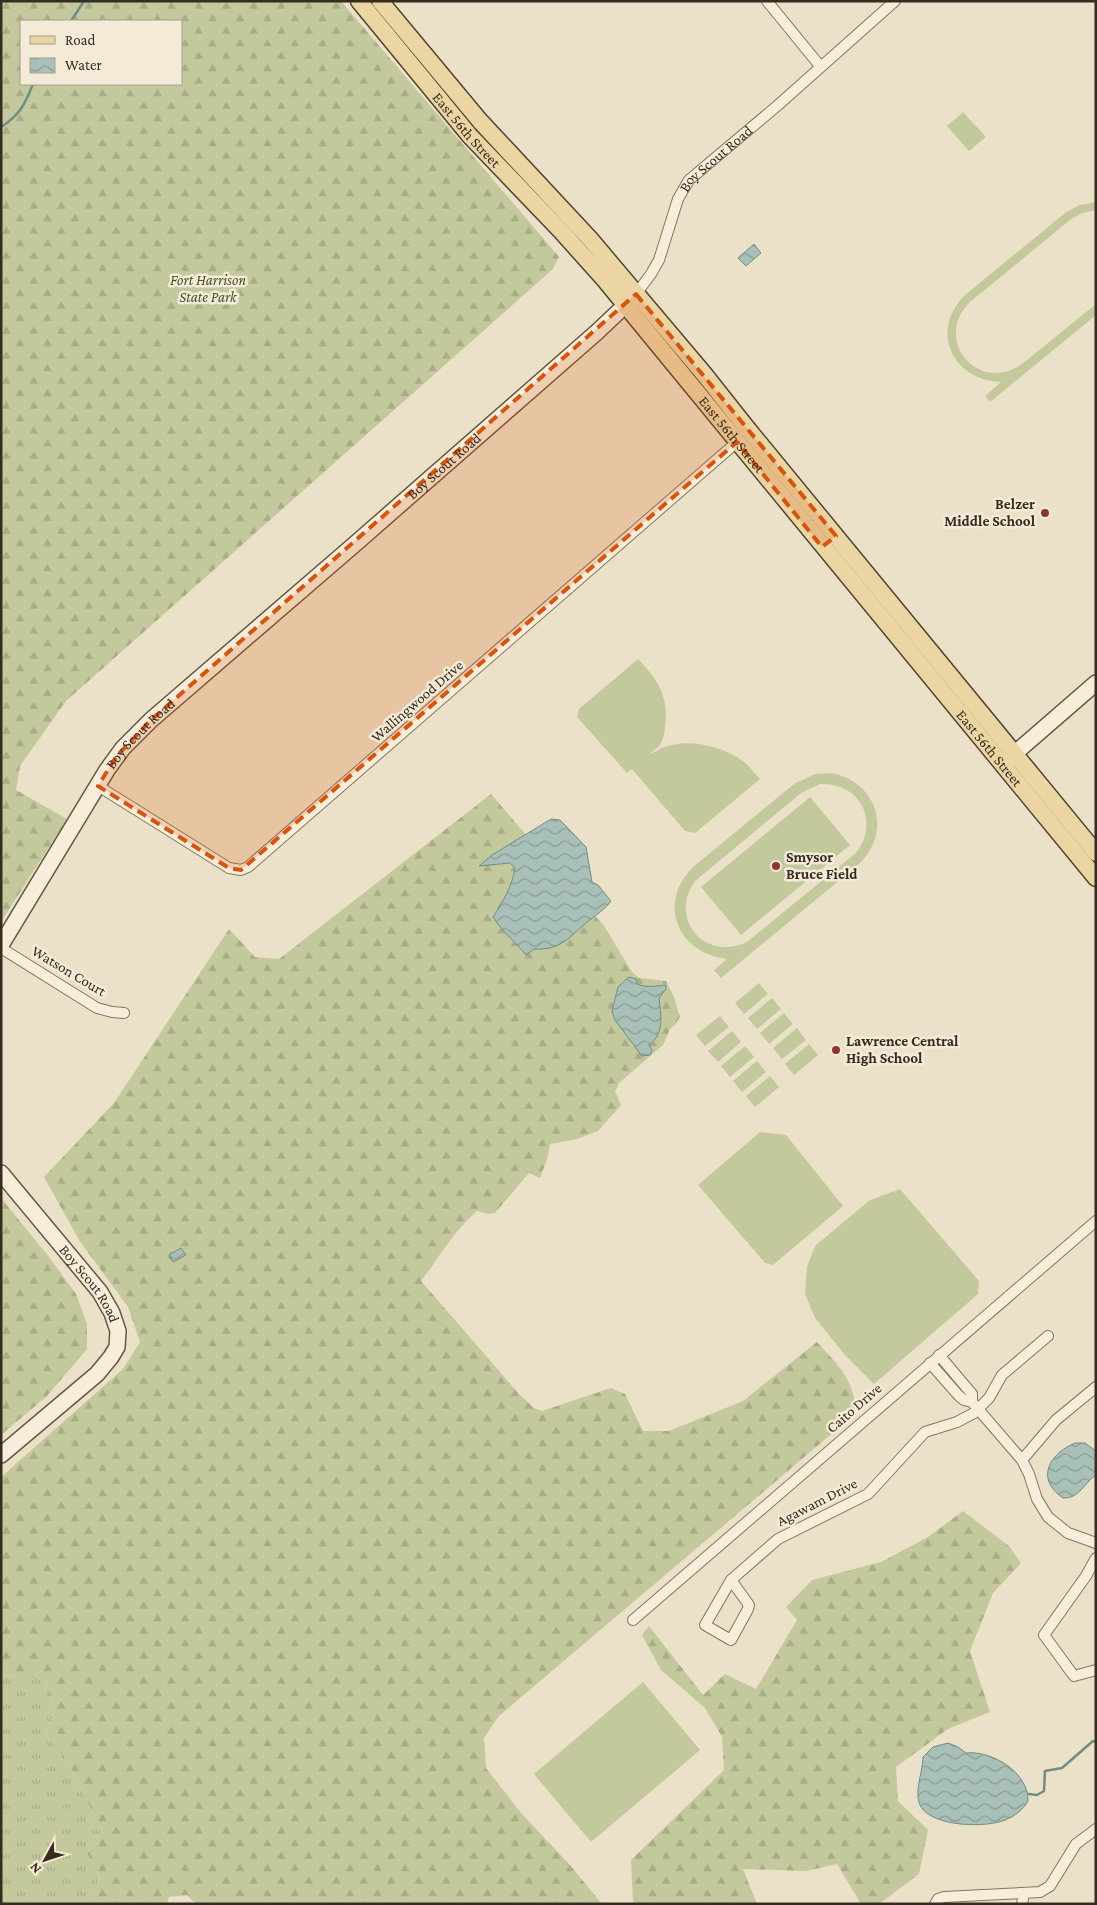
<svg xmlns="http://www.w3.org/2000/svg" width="1097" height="1905" font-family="'Crimson Pro',serif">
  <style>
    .grass { fill: url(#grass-tufts) }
    .forest { fill: url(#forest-firs); fill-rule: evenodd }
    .pitch { fill: #c3c99c; fill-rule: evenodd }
    .water { fill: url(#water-waves); stroke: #708d86 }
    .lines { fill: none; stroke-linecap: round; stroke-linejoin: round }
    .stream { stroke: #708d86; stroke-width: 2.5 }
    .street-casing { stroke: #86745e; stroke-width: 12 }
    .secondary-casing { stroke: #685541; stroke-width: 18 }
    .primary-casing { stroke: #544232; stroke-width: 19 }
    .street { stroke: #f6eedb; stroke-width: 10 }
    .secondary { stroke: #f6eedb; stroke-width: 15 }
    .primary { stroke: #ebd5a3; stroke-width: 16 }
    .marked { fill: #d6540e; fill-opacity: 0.2; stroke: #d6540e; stroke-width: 4; stroke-dasharray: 10 6; stroke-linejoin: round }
    .poi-dot { fill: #903333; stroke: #f3ebd7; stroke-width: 2 }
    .labels { text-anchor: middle; stroke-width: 5; stroke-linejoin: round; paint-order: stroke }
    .street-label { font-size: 15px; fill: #372c21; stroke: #f3ebd7 }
    .park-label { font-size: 15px; font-style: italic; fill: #475229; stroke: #f3ebd7 }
    .poi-label { font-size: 15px; font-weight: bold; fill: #372c21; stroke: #f3ebd7; text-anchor: start }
  </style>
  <defs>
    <pattern id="grass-tufts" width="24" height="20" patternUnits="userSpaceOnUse" patternTransform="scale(1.25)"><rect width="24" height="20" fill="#c3c99c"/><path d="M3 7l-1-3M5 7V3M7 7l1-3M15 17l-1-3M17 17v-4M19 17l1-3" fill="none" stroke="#a8ad86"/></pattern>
    <pattern id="forest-firs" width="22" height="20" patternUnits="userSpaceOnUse" patternTransform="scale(1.25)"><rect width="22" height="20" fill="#c3c99c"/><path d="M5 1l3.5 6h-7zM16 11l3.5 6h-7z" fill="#a8ad86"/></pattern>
    <pattern id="water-waves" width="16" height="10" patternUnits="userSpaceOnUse" patternTransform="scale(1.25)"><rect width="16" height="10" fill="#a9c0b9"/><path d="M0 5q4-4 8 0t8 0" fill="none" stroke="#8a9c96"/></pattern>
  </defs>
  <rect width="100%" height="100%" fill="#ebe1c8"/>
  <path class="grass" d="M 1,1674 L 6,1676 L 44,1678 L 55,1710 L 46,1735 L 67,1760 L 102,1831 L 87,1853 L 100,1878 L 93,1904 L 1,1904 Z"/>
  <path class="forest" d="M 1,1 L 341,1 L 559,257 L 553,269 L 66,701 L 20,766 L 16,790 L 67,819 L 1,922 ZM 21,21 L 181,21 L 181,84 L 21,84 Z
    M 491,794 L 604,926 L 632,972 L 639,978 L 666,981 L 674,997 L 680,1017 L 675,1025 L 670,1029 L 663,1045 L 619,1083 L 615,1091 L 621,1105 L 598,1131 L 577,1139 L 550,1144 L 548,1156 L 540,1178 L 529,1173 L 495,1213 L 489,1214 L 477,1211 C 454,1231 439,1257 421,1281 L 519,1394 L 534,1408 L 542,1411 L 611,1388 L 625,1394 L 643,1431 L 669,1431 L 743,1401 L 817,1342 C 837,1364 857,1382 855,1414 L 499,1716 L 484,1738 L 486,1768 L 521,1813 L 570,1865 L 602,1904 L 196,1904 L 187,1895 L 169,1897 L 167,1904 L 93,1904 L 100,1878 L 87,1853 L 102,1831 L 67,1760 L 46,1735 L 55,1710 L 44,1679 L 6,1676 L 1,1674 L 1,1477 L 123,1369 L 140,1342 L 128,1307 L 79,1240 L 44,1177 L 114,1103 L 229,929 L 255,957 L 279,959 Z
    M 1,1198 L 49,1257 L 76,1294 L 87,1324 L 87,1349 L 46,1397 L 1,1435 Z
    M 963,1511 L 1009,1546 L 1021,1563 L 993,1593 L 970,1651 L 990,1712 L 948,1729 L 896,1767 L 898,1801 L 928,1830 L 919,1874 L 879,1904 L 861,1904 L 837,1864 L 806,1871 L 743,1869 L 757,1904 L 635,1904 L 633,1901 L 631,1860 L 724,1770 L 722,1737 L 705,1708 L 661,1670 L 642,1635 L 649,1626 L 703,1695 L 725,1674 L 756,1689 L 797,1620 L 786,1607 L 812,1580 L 881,1562 L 928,1537 Z"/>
  <path class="pitch" d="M 963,112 L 986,137 L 969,151 L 947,126 Z
    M 1096,202 L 1096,210 L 1082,213 L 1070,220 L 970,302 C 932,339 978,395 1022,364 L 1096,304 L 1096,315 L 990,402 L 985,396 L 1001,382 C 952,380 929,331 965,295 L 1065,213 L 1080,205 Z
    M 638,659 C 658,680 669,696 665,726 C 665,731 663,741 660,745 C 657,749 651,752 648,755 C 653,753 657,750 662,748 C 686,737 724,746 744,762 C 750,767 755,774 760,779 L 695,833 L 685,831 L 632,769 L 627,773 L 577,717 L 579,709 Z
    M 832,773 C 878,783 893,832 858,865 L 721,978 L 714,970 L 727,959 C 677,953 657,903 693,867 L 794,784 L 815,774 ZM 820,784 C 859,782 880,820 857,852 L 747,942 C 705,962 668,919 695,881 L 801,793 Z
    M 810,797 L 850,845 L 741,935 L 701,887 Z
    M 759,983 L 768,994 L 744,1014 L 735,1003 Z
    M 772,998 L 781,1009 L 757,1029 L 748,1018 Z
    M 784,1013 L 793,1024 L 769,1044 L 760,1033 Z
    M 720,1016 L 729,1027 L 705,1046 L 696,1035 Z
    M 797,1028 L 806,1040 L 782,1059 L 773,1048 Z
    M 732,1031 L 741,1042 L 718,1062 L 708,1051 Z
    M 809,1044 L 818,1055 L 794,1075 L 785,1064 Z
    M 745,1046 L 754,1057 L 730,1077 L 721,1066 Z
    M 757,1061 L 766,1072 L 742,1092 L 733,1081 Z
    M 770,1076 L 779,1087 L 755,1107 L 746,1096 Z
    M 760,1132 L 786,1135 L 843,1206 L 773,1265 L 765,1263 L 698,1185 Z
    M 900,1189 L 979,1281 L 978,1294 L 874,1384 L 845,1355 L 815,1318 L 805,1294 L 807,1267 L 815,1246 L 870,1200 Z
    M 643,1682 L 700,1750 L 591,1842 L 534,1774 Z"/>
  <path class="water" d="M 754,244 L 761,253 L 746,266 L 738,258 Z
    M 551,819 L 560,820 L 586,847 L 592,882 L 598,885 L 611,901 C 605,909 599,913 591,919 C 571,934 563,951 534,949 L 526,955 C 515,942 502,931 493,917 C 503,902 512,886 515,868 L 510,863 L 479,866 L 492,855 Z
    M 629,977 L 636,979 L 637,984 C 648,988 655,986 666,985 L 666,989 L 659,998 C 661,1015 665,1033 649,1045 L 652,1050 L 650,1055 L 642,1056 L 615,1020 L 612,1011 L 618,987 Z
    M 181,1248 L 186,1255 L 173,1262 L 169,1255 Z
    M 1075,1443 L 1085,1443 L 1096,1451 L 1096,1475 C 1084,1483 1079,1499 1063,1498 C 1035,1479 1049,1454 1075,1443 Z
    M 948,1743 L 958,1747 L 966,1753 C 992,1750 1029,1773 1028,1801 C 1023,1810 1015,1816 1005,1820 C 986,1828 934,1827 921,1807 C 913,1793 923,1772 923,1757 L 933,1747 Z"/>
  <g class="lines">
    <path class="stream" d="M 71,21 L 84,1
      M 1,127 C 20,115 25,104 33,84
      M 1029,1794 L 1037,1795 L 1044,1791 L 1045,1771 L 1062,1768 L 1093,1741 L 1096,1742"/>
    <defs>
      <g id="street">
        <path d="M 767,1 L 820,66"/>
        <path id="s1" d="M 636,294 L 651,274 L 659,260 L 678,199 L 689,180 L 777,106 L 895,1"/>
        <path d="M 98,786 L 229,868 L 241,870 L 248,867 L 737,442"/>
        <path d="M 1,948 L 97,1008 L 112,1012 L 124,1013"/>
        <path d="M 939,1355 L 972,1394 L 972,1402"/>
        <path d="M 930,1363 L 959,1396 L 964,1400 L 972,1402 L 1022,1460 L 1029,1474 L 1037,1499 L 1048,1517 L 1068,1533 L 1096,1543"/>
        <path d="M 1022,1460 L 1056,1420 L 1096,1387"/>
        <path d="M 1096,1558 L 1086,1576 L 1044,1635 L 1074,1676 L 1096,1670"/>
        <path d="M 731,1580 L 778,1539 L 868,1494 L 925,1432 L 957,1422 L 974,1413 L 989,1398 L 1002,1375 L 1048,1336"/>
        <path d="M 731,1580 L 749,1605 L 748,1609 L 731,1640 L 705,1625 Z"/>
        <path d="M 633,1620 L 1096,1221"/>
        <path d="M 935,1904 L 938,1899 L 944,1897 L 1040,1892 L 1050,1886 L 1076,1844 L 1096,1829"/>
        <path d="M 1022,1904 L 1024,1893"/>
      </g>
      <g id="secondary">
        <path d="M 1006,761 L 1096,683"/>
        <path id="s2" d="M 1,945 L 107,770 L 123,748 L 151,720 L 355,544 L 597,332 L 634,297"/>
        <path id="s3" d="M 1,1173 L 100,1292 L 112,1313 L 118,1331 L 117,1347 L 111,1357 L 97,1374 L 1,1455"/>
      </g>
      <g id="primary">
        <path id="s4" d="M 359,1 L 470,136 L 561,231 L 604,279 L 1096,878"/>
        <path d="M 380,1 L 480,121 L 590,239 L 704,374 L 746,427 L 1096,853"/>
      </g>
    </defs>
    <use href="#street" class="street-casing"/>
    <use href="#secondary" class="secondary-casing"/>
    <use href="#primary" class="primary-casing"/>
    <use href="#street" class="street"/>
    <use href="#secondary" class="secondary"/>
    <use href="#primary" class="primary"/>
  </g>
  <path class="marked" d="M 636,294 L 836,536 L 822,547 L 737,442 L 241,870 L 229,868 L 98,786 L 116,757 L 151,720 Z"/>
  <g class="poi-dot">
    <circle cx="1045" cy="513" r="5"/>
    <circle cx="776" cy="866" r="5"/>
    <circle cx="836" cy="1050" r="5"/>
  </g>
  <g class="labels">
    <g class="street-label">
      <text dy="5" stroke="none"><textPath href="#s4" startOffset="168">East 56th Street</textPath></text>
      <text dy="5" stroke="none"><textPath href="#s1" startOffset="161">Boy Scout Road</textPath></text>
      <text dy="5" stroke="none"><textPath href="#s4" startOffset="572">East 56th Street</textPath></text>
      <text dy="5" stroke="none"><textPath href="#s2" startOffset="659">Boy Scout Road</textPath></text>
      <text transform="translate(417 701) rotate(-41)" y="5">Wallingwood Drive</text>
      <text dy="5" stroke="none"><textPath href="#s2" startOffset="254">Boy Scout Road</textPath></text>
      <text dy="5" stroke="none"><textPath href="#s4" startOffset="978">East 56th Street</textPath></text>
      <text transform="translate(69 971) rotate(31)" y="5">Watson Court</text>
      <text dy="5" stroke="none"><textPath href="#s3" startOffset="142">Boy Scout Road</textPath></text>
      <text transform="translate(854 1408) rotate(-41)" y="5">Caito Drive</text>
      <text transform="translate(817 1502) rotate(-27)" y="5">Agawam Drive</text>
    </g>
    <g class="park-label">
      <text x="208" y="285">Fort Harrison<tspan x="208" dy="17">State Park</tspan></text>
    </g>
    <g class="poi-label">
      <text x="1035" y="509" text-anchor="end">Belzer<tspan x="1035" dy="17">Middle School</tspan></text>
      <text x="786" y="862">Smysor<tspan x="786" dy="17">Bruce Field</tspan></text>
      <text x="846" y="1046">Lawrence Central<tspan x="846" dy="17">High School</tspan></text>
    </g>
  </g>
  <rect width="1097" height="1905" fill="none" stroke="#372c21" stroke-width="5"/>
  <rect x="20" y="20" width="162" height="65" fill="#f3ebd7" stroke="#a89f8e"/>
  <rect x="30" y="36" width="25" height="8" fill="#ebd5a3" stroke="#a89f8e"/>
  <text x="65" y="45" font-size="15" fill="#372c21">Road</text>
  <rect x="30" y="58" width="25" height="15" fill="url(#water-waves)" stroke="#a89f8e"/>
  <text x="65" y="70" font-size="15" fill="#372c21">Water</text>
  <g transform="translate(45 1860) rotate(230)" stroke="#f3ebd7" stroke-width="4" paint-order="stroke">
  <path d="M0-4L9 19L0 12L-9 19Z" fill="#372c21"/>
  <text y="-8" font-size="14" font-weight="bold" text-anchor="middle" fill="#372c21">N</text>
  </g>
</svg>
